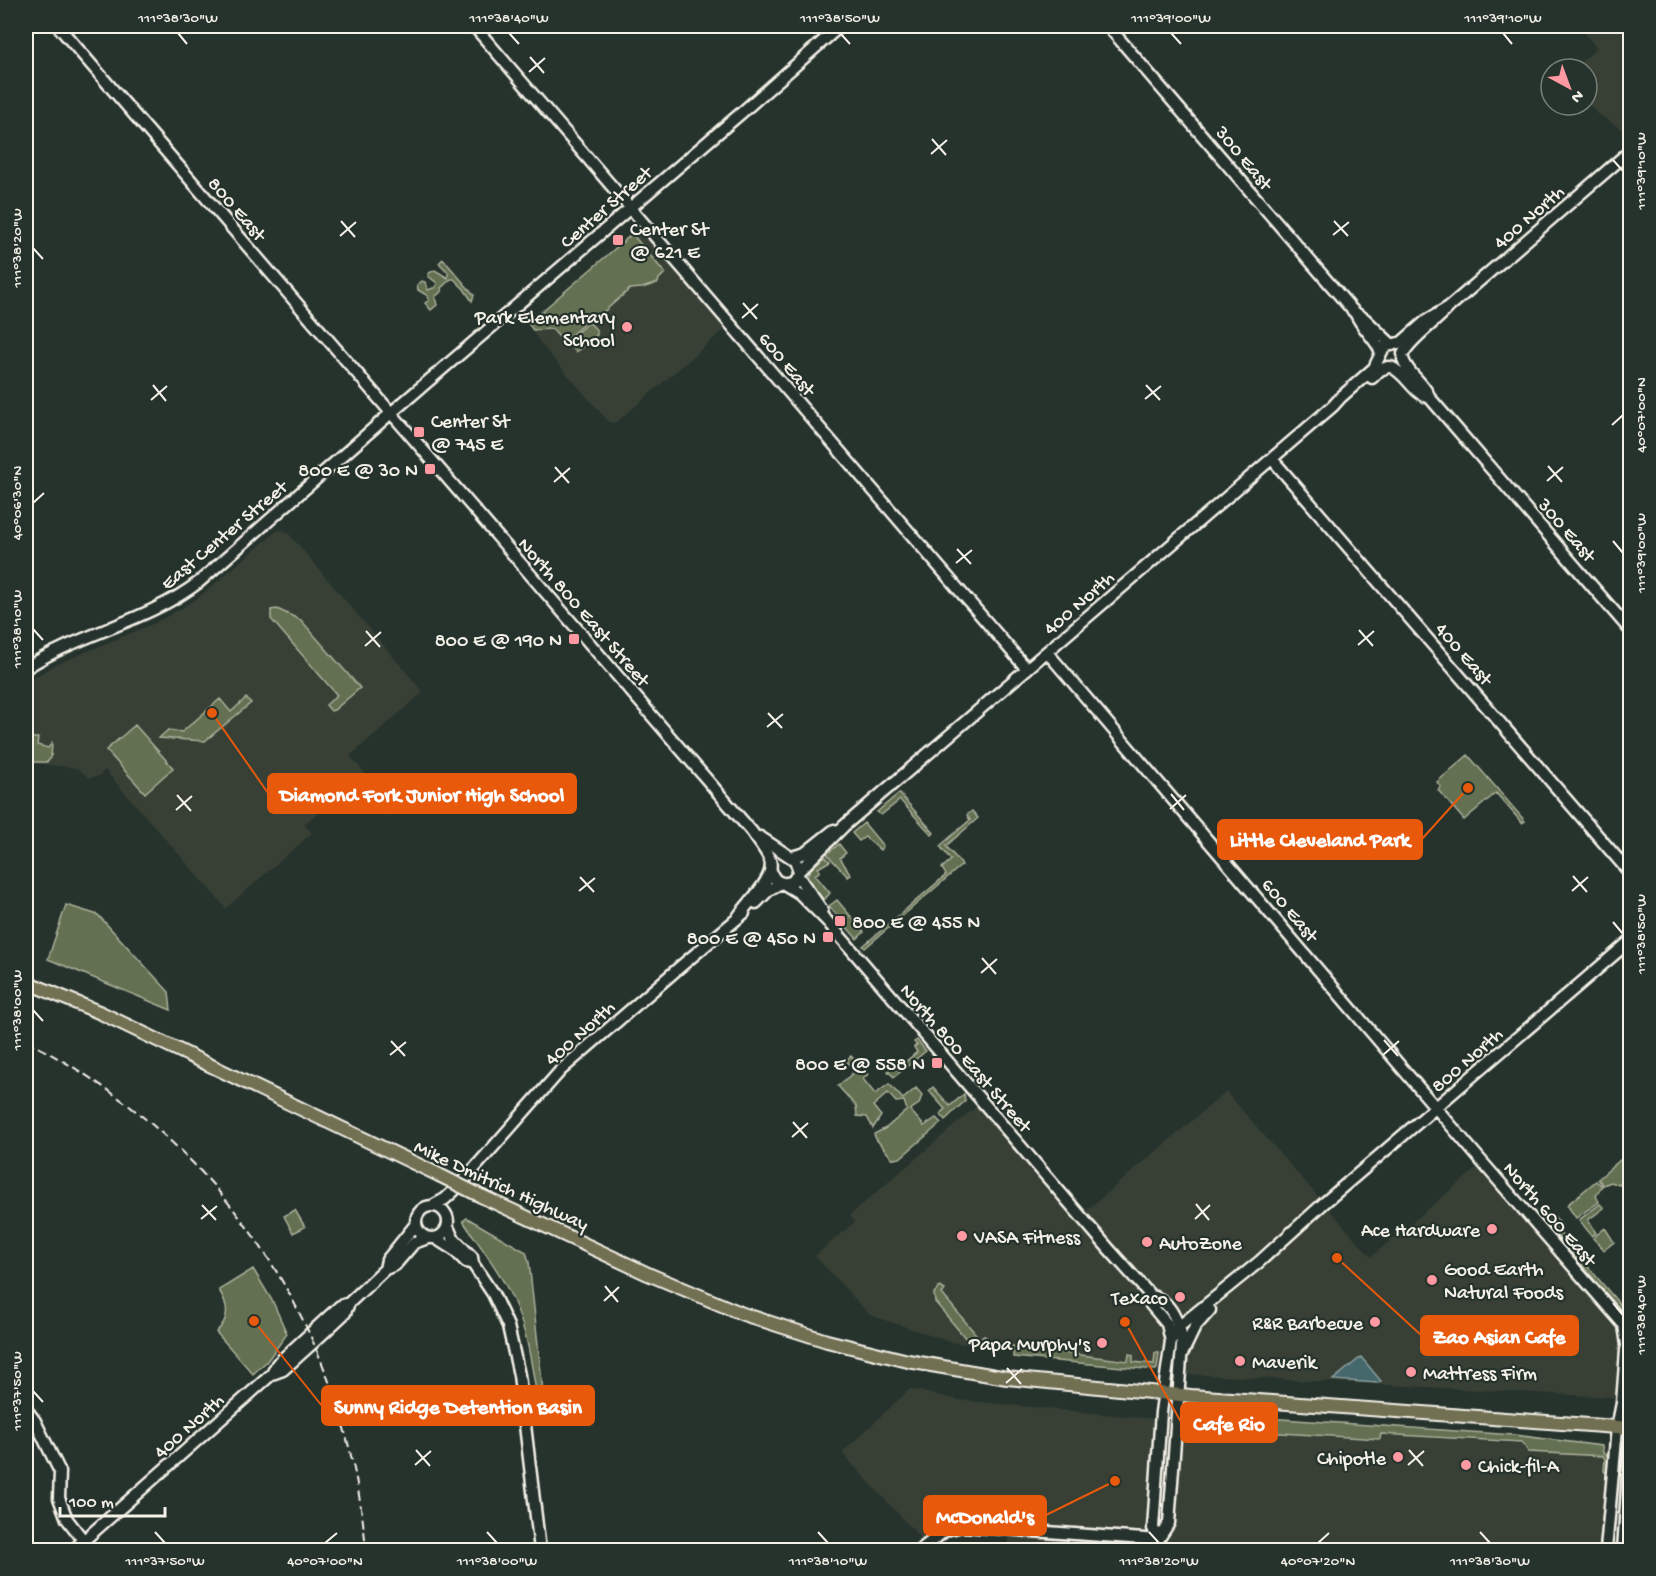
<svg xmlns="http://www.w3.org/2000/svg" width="1656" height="1576" font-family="'Gochi Hand',sans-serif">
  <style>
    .built { fill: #384136 }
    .green { fill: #637051; stroke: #acb09c; stroke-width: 1.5 }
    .water { fill: #45676c; stroke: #8b9e9e; stroke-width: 1.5 }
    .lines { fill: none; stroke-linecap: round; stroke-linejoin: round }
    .secondary-casing { stroke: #f4f1e8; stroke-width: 15 }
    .highway-casing { stroke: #f4f1e8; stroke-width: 16 }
    .secondary { stroke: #26332d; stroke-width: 10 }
    .highway { stroke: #716f52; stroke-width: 12 }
    .rail { stroke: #f4f1e8; stroke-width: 2; stroke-dasharray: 9 4.5; stroke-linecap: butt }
    .highway-bridge-casing { stroke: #f4f1e8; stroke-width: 16; stroke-linecap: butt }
    .highway-bridge { stroke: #716f52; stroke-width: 12 }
    .ticks { fill: none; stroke: #f4f1e8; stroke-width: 2 }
    .poi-dot { fill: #ff9aa2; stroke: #26332d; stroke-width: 2 }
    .labels { text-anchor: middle; stroke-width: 4.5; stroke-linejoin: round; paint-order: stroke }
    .street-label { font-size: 20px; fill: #f4f1e8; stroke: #26332d }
    .poi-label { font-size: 20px; fill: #f4f1e8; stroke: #26332d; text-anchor: end }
    .leader { fill: none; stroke: #e8590c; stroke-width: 2 }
    .callout-dot { fill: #e8590c; stroke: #26332d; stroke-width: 2 }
    .callout { fill: #e8590c; stroke: #e8590c; stroke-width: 2 }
    .callout-label { font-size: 21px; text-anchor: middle; font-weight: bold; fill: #fff }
    .neatline { fill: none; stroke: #f4f1e8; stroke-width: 2 }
    .ticks-label { font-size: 15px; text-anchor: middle; fill: #f4f1e8 }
  </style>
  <rect width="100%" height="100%" fill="#26332d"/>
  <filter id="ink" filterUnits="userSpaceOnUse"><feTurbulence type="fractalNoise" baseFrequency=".0167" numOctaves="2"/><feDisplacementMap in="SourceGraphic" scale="12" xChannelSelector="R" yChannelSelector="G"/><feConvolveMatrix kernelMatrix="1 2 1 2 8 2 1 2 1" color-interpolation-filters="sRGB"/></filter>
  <g filter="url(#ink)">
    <path class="built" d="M 1579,26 L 1630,26 L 1630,135 L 1597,113 L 1587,102 L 1587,69 L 1573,69 L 1597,48 Z
      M 636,231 L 644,232 L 724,325 L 725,329 L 618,421 L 612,423 L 608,421 L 541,344 L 527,323 Z
      M 282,530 L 288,533 L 423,692 L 350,756 L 395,809 L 383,816 L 353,784 L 304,824 L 312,833 L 226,908 L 105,770 L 99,776 L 89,778 L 77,768 L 26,762 L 26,683 L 53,666 L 155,623 L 179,610 L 199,597 L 277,531 Z
      M 1226,1092 L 1371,1257 L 1483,1163 L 1595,1291 L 1630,1342 L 1630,1398 L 1168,1373 L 951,1342 L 870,1315 L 815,1256 L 855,1222 L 850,1215 L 982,1102 L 1080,1216 Z
      M 910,1389 L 958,1400 L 1164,1420 L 1630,1451 L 1630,1550 L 1009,1550 L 1009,1529 L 962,1526 L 927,1545 L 842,1453 Z"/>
    <path class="green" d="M 632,234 L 665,273 L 659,279 L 658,283 L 642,288 L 630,289 L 592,322 L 586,322 L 565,340 L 562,336 L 560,338 L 552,329 L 533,330 L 528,323 Z
      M 443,259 L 474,295 L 472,301 L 464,289 L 454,279 L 451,279 L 441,288 L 442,291 L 435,297 L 437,305 L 431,310 L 425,303 L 429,300 L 428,296 L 418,290 L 417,285 L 422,281 L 425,282 L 428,290 L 436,287 L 437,283 L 428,276 L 429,273 L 435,270 L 448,278 L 448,272 L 439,263 Z
      M 587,324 L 591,324 L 597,331 L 597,335 L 576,352 L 566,341 Z
      M 277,609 L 301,620 L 360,688 L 334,710 L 331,711 L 326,705 L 337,695 L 271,619 L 271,610 Z
      M 246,698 L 251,703 L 205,741 L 159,738 L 168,730 L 182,732 L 220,699 L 231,712 Z
      M 26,723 L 32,738 L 38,738 L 37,745 L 48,748 L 52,743 L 51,758 L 47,762 L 26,762 Z
      M 135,725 L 173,768 L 145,793 L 106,750 Z
      M 1468,755 L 1525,821 L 1522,823 L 1496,793 L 1464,820 L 1438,790 L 1441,787 L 1437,782 Z
      M 899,793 L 934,833 L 932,835 L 900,800 L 881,815 L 877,812 Z
      M 972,811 L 978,818 L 946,846 L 962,865 L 865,948 L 863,946 L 946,875 L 942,868 L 951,860 L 940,846 L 970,820 L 967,815 Z
      M 864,823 L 883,846 L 880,850 L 865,837 L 859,841 L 852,833 Z
      M 839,844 L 846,853 L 840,858 L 851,875 L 848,877 L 827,854 Z
      M 825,856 L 830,861 L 818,868 L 820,871 L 815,875 L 830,893 L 824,900 L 810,884 L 807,876 L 810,870 Z
      M 837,900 L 864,932 L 857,939 L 829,906 Z
      M 66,905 L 98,915 L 169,992 L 171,1010 L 48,959 Z
      M 917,1040 L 926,1051 L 894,1077 L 888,1071 L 901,1060 L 904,1063 L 917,1052 L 914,1047 L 917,1045 L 914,1042 Z
      M 851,1056 L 868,1074 L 863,1079 L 875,1094 L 889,1084 L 903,1099 L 916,1088 L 922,1095 L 919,1104 L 910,1110 L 924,1126 L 936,1118 L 941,1123 L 900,1158 L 894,1159 L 891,1157 L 876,1139 L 874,1134 L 886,1128 L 907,1110 L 904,1101 L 896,1102 L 888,1093 L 873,1106 L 881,1116 L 873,1128 L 867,1117 L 857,1116 L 856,1106 L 838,1086 L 855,1071 L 846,1060 Z
      M 933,1087 L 950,1106 L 964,1094 L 965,1101 L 945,1120 L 940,1114 L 945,1109 L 929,1091 Z
      M 1627,1154 L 1630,1157 L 1630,1173 L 1619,1185 L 1611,1182 L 1603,1185 L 1598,1179 Z
      M 1596,1181 L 1602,1186 L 1596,1196 L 1599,1202 L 1576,1218 L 1567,1205 Z
      M 1600,1204 L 1604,1208 L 1588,1220 L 1596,1233 L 1592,1236 L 1579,1220 Z
      M 295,1210 L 305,1227 L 293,1233 L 284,1216 Z
      M 1554,1216 L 1562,1226 L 1558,1231 L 1627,1313 L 1630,1311 L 1630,1316 L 1624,1314 L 1546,1223 Z
      M 467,1218 L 526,1252 L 529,1262 L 544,1400 L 538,1406 C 532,1365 527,1323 506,1286 C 494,1263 477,1242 463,1221 Z
      M 1605,1228 L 1614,1242 L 1604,1250 L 1593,1238 Z
      M 253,1269 L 273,1302 L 287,1334 L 267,1361 L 253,1374 L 216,1332 C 230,1319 229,1306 219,1290 Z
      M 940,1287 L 945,1290 L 942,1294 L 980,1339 L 984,1336 L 986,1337 L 986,1343 L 1046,1350 L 1048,1344 L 1065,1345 L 1065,1353 L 1128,1361 L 1129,1354 L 1133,1355 L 1133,1362 L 1154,1364 L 1155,1353 L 1159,1353 L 1157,1368 L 1156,1370 L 1013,1357 L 1013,1350 L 979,1345 L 968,1341 L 935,1302 L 934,1293 Z
      M 1195,1413 L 1514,1435 L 1602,1446 L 1603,1453 L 1608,1456 L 1607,1474 L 1604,1471 L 1605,1459 L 1603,1456 L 1528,1452 L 1526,1447 L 1521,1442 L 1381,1434 L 1380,1439 L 1264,1432 L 1263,1438 L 1251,1437 L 1246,1431 L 1189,1426 L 1190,1414 Z"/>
    <path class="water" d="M 1361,1357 L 1381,1381 L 1378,1383 L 1333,1380 Z"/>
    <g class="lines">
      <defs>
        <path id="secondary" d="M 58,26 L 752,832 C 758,841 766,850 770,860 C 776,878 747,903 738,917
          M 474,26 L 1027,669
          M 1108,26 L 1354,312 L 1365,319 L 1391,344
          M 1355,312 C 1361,328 1378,341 1381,353
          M 1403,354 C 1410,339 1436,322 1449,307 L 1630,151
          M 1403,359 C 1408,375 1424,382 1430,398 L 1630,630
          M 1391,367 C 1407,374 1413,394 1430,398
          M 1372,378 L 1380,370 L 1388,367
          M 1272,459 L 1630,873
          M 1047,652 L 1483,1163 L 1624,1325 L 1627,1345
          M 26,668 C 80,633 147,622 199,582 L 391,413 L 740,114 L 840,26
          M 760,837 L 795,860 L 799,871
          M 792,857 L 805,853 L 834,830
          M 771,870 C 773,882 783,886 793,881 L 799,871 L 845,825 L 1333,406 L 1341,397 L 1374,368 L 1384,347 L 1402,342 L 1426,321 L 1449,307
          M 798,876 L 822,910
          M 784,884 L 799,893 L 827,921 L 1108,1248 L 1151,1296 C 1170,1299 1182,1327 1182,1345 L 1169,1523 L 1158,1540 L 1158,1550
          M 756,903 L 769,890 L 781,883
          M 434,1205 L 445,1199 L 458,1187 L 561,1070 L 681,966 L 744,913
          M416 1222a16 16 0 1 1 32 0a16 16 0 1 1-32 0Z
          M 448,1227 L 453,1238 L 472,1257 L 473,1264 L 493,1294 L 508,1326 L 519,1375 L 540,1550
          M 435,1238 L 454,1250 L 466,1262 L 473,1264
          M 385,1269 L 387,1260 L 416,1224
          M 1151,1296 L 1151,1305 L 1167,1324 L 1171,1341 L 1161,1412 L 1153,1528 L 1158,1540
          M 1171,1341 L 1176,1329 L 1259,1262 L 1324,1203 L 1630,941
          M 1183,1352 L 1195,1327 L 1210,1310
          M 272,1374 L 283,1370 L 314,1342 L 345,1313 L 349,1303 L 385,1269 L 395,1265 L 414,1243 L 428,1238
          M 26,1409 L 35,1421 L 60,1472 L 59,1498 L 67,1519 L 84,1541
          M 73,1550 L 272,1374 L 277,1364 L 340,1306 L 349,1303
          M 920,1550 L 946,1530 L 962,1526 L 1158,1540
          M 1606,1550 L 1617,1428 L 1622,1403 L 1626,1350 L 1629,1339
          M 1623,1550 L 1630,1445"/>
        <path id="highway" d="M 26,982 L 101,1013 L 439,1175
          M 481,1196 L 648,1274 L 743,1314 L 827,1341 L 908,1361 L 1007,1378 L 1191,1396 L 1630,1428
          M 1628,1474 L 1630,1471"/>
      </defs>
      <use href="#secondary" class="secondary-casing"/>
      <use href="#highway" class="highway-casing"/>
      <use href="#secondary" class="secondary"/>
      <use href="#highway" class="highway"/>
      <path class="rail" d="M 26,1041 C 224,1140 347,1331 366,1550"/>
      <defs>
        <path id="highway-bridge" d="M 439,1175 L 481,1196"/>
      </defs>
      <use href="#highway-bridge" class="highway-bridge-casing"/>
      <use href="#highway-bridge" class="highway-bridge"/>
    </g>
  </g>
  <path class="ticks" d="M 178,33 L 187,44M 509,33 L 519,44M 840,33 L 850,44M 1171,33 L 1181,44M 1503,33 L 1512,44M 530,57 L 544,73M 529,72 L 545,58M 932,139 L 946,155M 931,154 L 947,140M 1613,160 L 1623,171M 341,221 L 355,237M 1334,221 L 1348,236M 1333,235 L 1349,222M 340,236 L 356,222M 33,248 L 43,259M 743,303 L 757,319M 742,318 L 758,304M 153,385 L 166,401M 1146,385 L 1160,400M 1145,399 L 1161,386M 151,400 L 167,386M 1612,425 L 1623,415M 1548,466 L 1562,482M 555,467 L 569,483M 1547,481 L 1563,467M 554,482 L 570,468M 33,503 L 44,493M 1613,541 L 1623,553M 957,549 L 971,564M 956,563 L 972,550M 33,629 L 43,640M 1359,630 L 1373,646M 366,631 L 380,647M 1358,645 L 1374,631M 365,646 L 381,632M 768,713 L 782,728M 767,727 L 783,714M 1171,794 L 1184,810M 177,795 L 191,811M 1170,809 L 1186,795M 176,810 L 192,796M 1573,876 L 1587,892M 580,877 L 594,892M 579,891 L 595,878M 1572,891 L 1588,877M 1613,922 L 1623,934M 982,958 L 996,974M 981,973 L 997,959M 33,1010 L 43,1021M 1384,1040 L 1398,1056M 391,1041 L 405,1056M 390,1055 L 406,1042M 1383,1055 L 1399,1041M 793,1122 L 807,1138M 792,1137 L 808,1123M 1196,1204 L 1209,1220M 202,1205 L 216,1220M 201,1219 L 217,1206M 1195,1219 L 1210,1205M 605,1286 L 618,1302M 604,1301 L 619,1287M 1613,1303 L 1623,1315M 1007,1368 L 1021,1384M 1006,1383 L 1022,1369M 33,1391 L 43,1402M 416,1450 L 430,1466M 1409,1450 L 1423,1466M 415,1465 L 431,1451M 1408,1465 L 1424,1451M 155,1532 L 165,1543M 487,1532 L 497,1543M 818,1532 L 828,1543M 1149,1532 L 1159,1543M 1480,1532 L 1490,1543M 325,1543 L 337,1533M 1318,1543 L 1329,1533"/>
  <g class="poi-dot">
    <rect x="612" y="234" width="12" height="12" rx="3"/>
    <circle cx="627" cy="327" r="6"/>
    <rect x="413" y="426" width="12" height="12" rx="3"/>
    <rect x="424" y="463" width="12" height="12" rx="3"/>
    <rect x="568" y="633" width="12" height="12" rx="3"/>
    <rect x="834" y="915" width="12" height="12" rx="3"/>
    <rect x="822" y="931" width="12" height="12" rx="3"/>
    <rect x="931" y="1057" width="12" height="12" rx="3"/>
    <circle cx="1492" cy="1229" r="6"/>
    <circle cx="962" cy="1236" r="6"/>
    <circle cx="1147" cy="1242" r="6"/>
    <circle cx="1432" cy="1280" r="6"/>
    <circle cx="1180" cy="1297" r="6"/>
    <circle cx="1375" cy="1322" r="6"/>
    <circle cx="1102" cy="1343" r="6"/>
    <circle cx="1240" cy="1361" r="6"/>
    <circle cx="1411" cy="1372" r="6"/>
    <circle cx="1398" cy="1457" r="6"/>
    <circle cx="1466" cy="1465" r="6"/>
  </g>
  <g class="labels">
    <g class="street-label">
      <text transform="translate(1245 157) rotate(50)" y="7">300 East</text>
      <text transform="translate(605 206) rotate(-41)" y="7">Center Street</text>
      <text transform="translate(238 208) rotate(49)" y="7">800 East</text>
      <text transform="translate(1528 216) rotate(-41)" y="7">400 North</text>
      <text transform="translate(788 363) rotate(50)" y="7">600 East</text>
      <text transform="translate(1568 529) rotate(49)" y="7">300 East</text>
      <text transform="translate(223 534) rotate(-40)" y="7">East Center Street</text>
      <text transform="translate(1078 602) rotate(-41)" y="7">400 North</text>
      <text transform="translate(585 611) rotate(49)" y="7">North 800 East Street</text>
      <text transform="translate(1465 653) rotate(49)" y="7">400 East</text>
      <text transform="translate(1291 909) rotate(50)" y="7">600 East</text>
      <text transform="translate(579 1032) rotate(-42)" y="7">400 North</text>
      <text transform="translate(967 1057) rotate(49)" y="7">North 800 East Street</text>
      <text transform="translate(1466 1059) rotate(-41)" y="7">800 North</text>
      <text transform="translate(502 1184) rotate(25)" y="7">Mike Dmitrich Highway</text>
      <text transform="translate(1551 1213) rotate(49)" y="7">North 600 East</text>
      <text transform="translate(188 1425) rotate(-42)" y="7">400 North</text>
    </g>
    <g class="poi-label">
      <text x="630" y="235" text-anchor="start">Center St<tspan x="630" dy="23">@ 621 E</tspan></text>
      <text x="615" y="323">Park Elementary<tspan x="615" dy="23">School</tspan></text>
      <text x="431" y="427" text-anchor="start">Center St<tspan x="431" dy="23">@ 745 E</tspan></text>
      <text x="418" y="476">800 E @ 30 N</text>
      <text x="562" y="646">800 E @ 190 N</text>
      <text x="852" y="928" text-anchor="start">800 E @ 455 N</text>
      <text x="816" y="944">800 E @ 450 N</text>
      <text x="925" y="1070">800 E @ 558 N</text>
      <text x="1480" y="1236">Ace Hardware</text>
      <text x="974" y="1243" text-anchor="start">VASA Fitness</text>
      <text x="1159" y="1249" text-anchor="start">AutoZone</text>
      <text x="1444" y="1275" text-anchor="start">Good Earth<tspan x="1444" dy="23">Natural Foods</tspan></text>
      <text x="1168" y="1304">Texaco</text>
      <text x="1363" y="1329">R&amp;R Barbecue</text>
      <text x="1090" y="1350">Papa Murphy's</text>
      <text x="1252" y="1368" text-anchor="start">Maverik</text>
      <text x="1423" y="1379" text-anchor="start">Mattress Firm</text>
      <text x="1386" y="1464">Chipotle</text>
      <text x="1478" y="1472" text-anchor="start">Chick-fil-A</text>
    </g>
  </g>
  <path class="leader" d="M212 713L268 793M1468 788L1422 839M1337 1258L1421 1335M254 1321L322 1406M1125 1322L1181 1422M1115 1481L1046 1515"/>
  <g class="callout-dot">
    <circle cx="212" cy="713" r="6"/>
    <circle cx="1468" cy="788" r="6"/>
    <circle cx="1337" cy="1258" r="6"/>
    <circle cx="254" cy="1321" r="6"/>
    <circle cx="1125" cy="1322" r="6"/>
    <circle cx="1115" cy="1481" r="6"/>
  </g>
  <g class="callout">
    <rect x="268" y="774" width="308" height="39" rx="6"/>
    <rect x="1218" y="820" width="204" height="39" rx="6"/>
    <rect x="1421" y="1316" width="157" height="39" rx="6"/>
    <rect x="322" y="1386" width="272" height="39" rx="6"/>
    <rect x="1181" y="1403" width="96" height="39" rx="6"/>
    <rect x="924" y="1496" width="122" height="39" rx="6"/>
  </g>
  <g class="callout-label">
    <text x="422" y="801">Diamond Fork Junior High School</text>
    <text x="1320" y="846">Little Cleveland Park</text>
    <text x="1499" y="1343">Zao Asian Cafe</text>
    <text x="458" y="1413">Sunny Ridge Detention Basin</text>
    <text x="1229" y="1430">Cafe Rio</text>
    <text x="985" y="1523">McDonald's</text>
  </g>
  <rect width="1656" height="1576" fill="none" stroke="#26332d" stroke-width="66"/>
  <g transform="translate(1569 87) rotate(139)"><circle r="28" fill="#26332d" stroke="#787f78" stroke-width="1.5"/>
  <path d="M0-4.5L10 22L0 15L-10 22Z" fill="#ff9aa2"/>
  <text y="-9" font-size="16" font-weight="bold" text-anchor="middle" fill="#f4f1e8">N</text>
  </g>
  <path d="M60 1507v9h105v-9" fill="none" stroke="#f4f1e8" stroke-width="3"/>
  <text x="69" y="1507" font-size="18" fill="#f4f1e8" stroke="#26332d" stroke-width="4.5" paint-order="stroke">100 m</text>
  <rect x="33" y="33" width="1590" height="1510" class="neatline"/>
  <g class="ticks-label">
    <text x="178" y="22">111°38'30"W</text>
    <text x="509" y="22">111°38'40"W</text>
    <text x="840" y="22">111°38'50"W</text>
    <text x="1171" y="22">111°39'00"W</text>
    <text x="1503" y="22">111°39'10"W</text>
    <text transform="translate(1640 171) rotate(-90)" y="5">111°39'10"W</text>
    <text transform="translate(16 248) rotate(-90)" y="5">111°38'20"W</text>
    <text transform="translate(1640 415) rotate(-90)" y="5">40°07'00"N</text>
    <text transform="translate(16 503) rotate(-90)" y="5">40°06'30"N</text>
    <text transform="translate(1640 553) rotate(-90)" y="5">111°39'00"W</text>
    <text transform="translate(16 629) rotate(-90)" y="5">111°38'10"W</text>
    <text transform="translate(1640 934) rotate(-90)" y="5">111°38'50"W</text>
    <text transform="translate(16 1010) rotate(-90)" y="5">111°38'00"W</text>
    <text transform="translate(1640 1315) rotate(-90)" y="5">111°38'40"W</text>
    <text transform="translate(16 1391) rotate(-90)" y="5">111°37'50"W</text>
    <text x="165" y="1565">111°37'50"W</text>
    <text x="325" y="1565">40°07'00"N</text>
    <text x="497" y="1565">111°38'00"W</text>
    <text x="828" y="1565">111°38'10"W</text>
    <text x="1159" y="1565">111°38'20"W</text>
    <text x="1318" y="1565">40°07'20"N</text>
    <text x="1490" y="1565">111°38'30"W</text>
  </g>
</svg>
